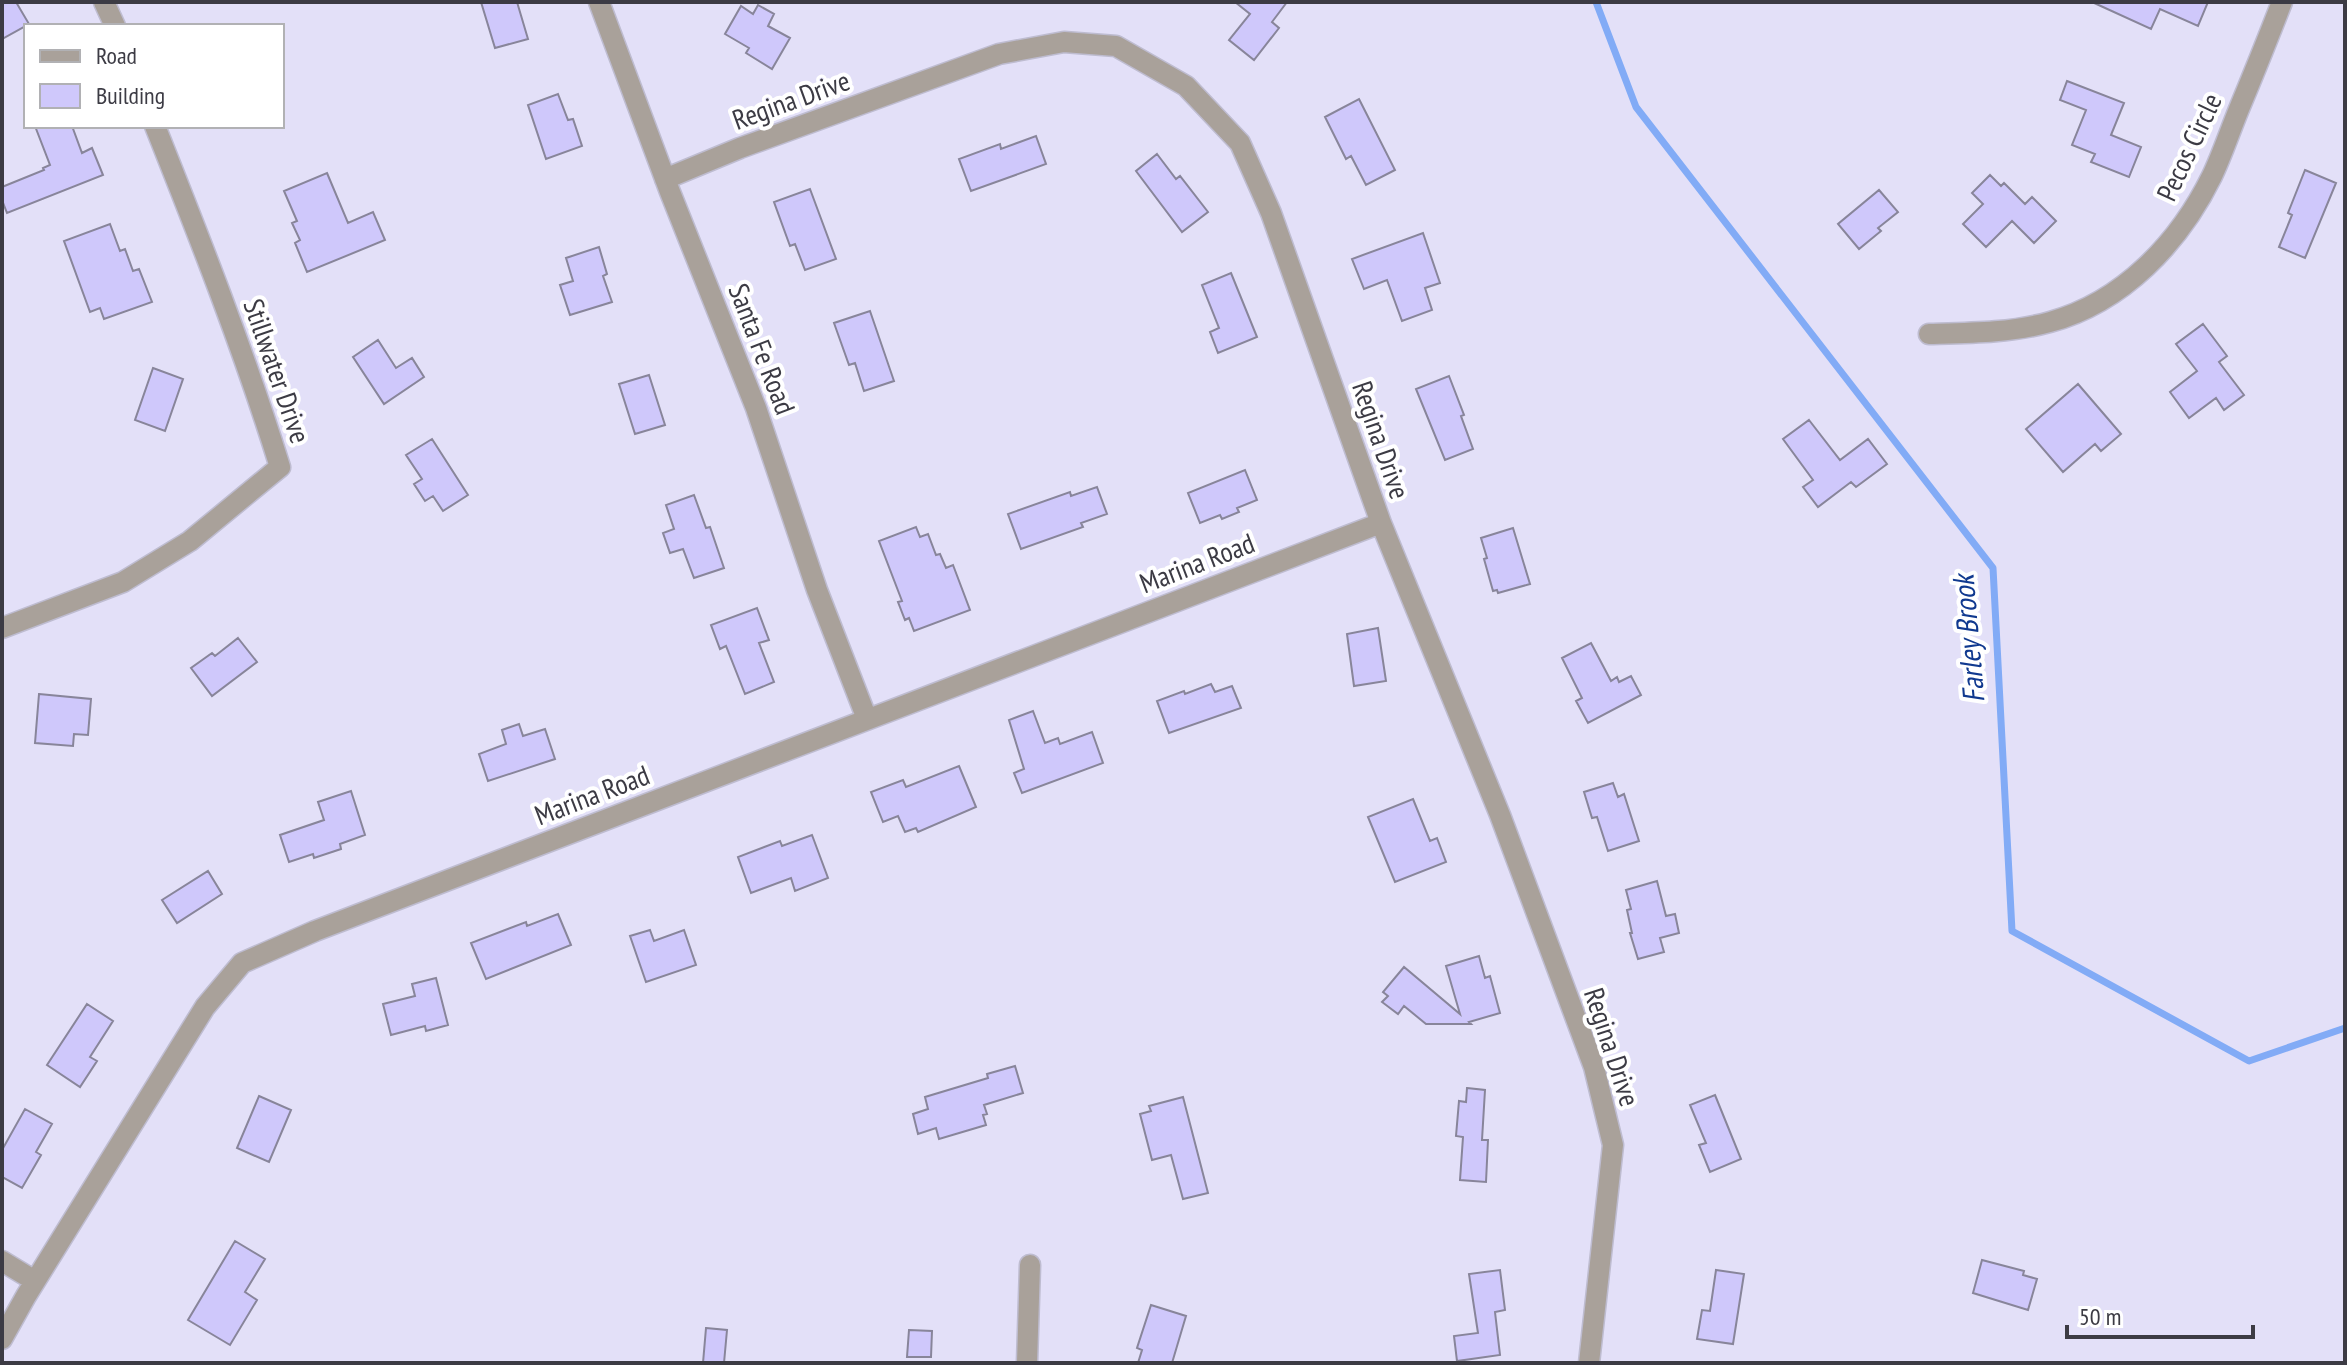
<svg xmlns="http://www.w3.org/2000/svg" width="2347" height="1365" font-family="'PT Sans Narrow',sans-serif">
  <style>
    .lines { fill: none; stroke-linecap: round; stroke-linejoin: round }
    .stream { stroke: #82abf6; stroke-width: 7 }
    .building { fill: #cfc8fb; stroke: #88859a; stroke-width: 2 }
    .street-casing { stroke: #bebcd0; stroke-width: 23 }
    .street { stroke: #a9a19a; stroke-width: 20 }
    .labels { text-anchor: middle; stroke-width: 8; stroke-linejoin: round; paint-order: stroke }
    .street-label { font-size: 28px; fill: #3c3b44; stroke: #fff }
    .water-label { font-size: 30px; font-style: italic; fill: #10398f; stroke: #fff }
  </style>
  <rect width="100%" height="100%" fill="#e3e0f8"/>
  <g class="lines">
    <path class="stream" d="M 1596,2 L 1636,107 L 1993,568 L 2012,931 L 2249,1061 L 2345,1028"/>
  </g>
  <path class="building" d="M 2,2 L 16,2 L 29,24 L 2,39 Z
    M 481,2 L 517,2 L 528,39 L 495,48 Z
    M 1235,2 L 1287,2 L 1272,22 L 1279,28 L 1254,60 L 1229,40 L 1250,14 Z
    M 2092,2 L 2208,2 L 2198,26 L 2160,9 L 2151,29 Z
    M 758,5 L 774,14 L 768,26 L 790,38 L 772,69 L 746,53 L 749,48 L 725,34 L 741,6 L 753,14 Z
    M 2067,81 L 2124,103 L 2111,135 L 2141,147 L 2129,177 L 2091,162 L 2095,154 L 2072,145 L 2086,110 L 2060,100 Z
    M 558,94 L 568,120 L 573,119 L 582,146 L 546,159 L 528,105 Z
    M 1359,99 L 1395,170 L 1366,185 L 1351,156 L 1346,159 L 1325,117 Z
    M 35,126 L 72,126 L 82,153 L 92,148 L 103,175 L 7,213 L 2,200 L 2,187 L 44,170 L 43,168 L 50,165 Z
    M 1036,136 L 1046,164 L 971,191 L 959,159 L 1000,144 L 1001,149 Z
    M 1157,154 L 1176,179 L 1180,176 L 1208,212 L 1182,232 L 1136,171 Z
    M 2305,170 L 2336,183 L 2305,258 L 2279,247 L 2292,215 L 2288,213 Z
    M 327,173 L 348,223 L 373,212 L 385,240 L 307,272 L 295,243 L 300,240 L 292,223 L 297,221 L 284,191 Z
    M 1990,175 L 2001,186 L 2004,183 L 2025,204 L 2032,197 L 2056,221 L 2034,243 L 2012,221 L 1986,247 L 1963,224 L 1983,204 L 1972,193 Z
    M 810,189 L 836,259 L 805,270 L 795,244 L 790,246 L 774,202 Z
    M 1879,190 L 1898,212 L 1878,228 L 1881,231 L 1859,249 L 1838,224 Z
    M 110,224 L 120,251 L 125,249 L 133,271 L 139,269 L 152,302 L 104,319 L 100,308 L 90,312 L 64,241 Z
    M 1423,233 L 1440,283 L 1425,288 L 1432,310 L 1402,321 L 1387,280 L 1364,289 L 1352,259 Z
    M 599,247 L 607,274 L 603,276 L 612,302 L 570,315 L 560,285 L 573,281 L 566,258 Z
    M 1231,273 L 1257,337 L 1218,353 L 1210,332 L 1219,328 L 1202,285 Z
    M 870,311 L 894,381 L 864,391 L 855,363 L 849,365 L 834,323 Z
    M 2203,324 L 2227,356 L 2219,362 L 2244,395 L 2224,410 L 2216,398 L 2189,418 L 2170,392 L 2197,371 L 2176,344 Z
    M 378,340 L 396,368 L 412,358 L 424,377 L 384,404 L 353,357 Z
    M 153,368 L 183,379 L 165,431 L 135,420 Z
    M 649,375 L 665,425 L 635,434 L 619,384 Z
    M 1449,376 L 1464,415 L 1461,416 L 1473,449 L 1445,460 L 1416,389 Z
    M 2078,384 L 2121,434 L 2101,451 L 2095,444 L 2063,472 L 2026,429 Z
    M 1809,420 L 1840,460 L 1868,439 L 1887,464 L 1856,487 L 1851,482 L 1818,507 L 1803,487 L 1813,480 L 1783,439 Z
    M 432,439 L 468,495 L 443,511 L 433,496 L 425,501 L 414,484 L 422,479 L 406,455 Z
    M 1245,470 L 1257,500 L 1237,508 L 1239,512 L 1222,519 L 1220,515 L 1200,523 L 1188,493 Z
    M 1097,487 L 1107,514 L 1081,523 L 1083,527 L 1021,549 L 1008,514 L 1070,492 L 1071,496 Z
    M 694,495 L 706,528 L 710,527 L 724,568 L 694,578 L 683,549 L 670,553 L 663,533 L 674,529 L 666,505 Z
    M 916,527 L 920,537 L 928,534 L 936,555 L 940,554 L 946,568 L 953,565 L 970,610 L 914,631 L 909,618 L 905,620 L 898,602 L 902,601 L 879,541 Z
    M 1513,528 L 1530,584 L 1498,593 L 1497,590 L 1493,591 L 1484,559 L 1487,558 L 1481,538 Z
    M 757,608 L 769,640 L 759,643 L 774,682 L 745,694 L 726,646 L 720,649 L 711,625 Z
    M 1378,628 L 1386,681 L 1354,686 L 1347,634 Z
    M 238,638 L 257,662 L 212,696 L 191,668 L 212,653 L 215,656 Z
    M 1591,643 L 1611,681 L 1617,677 L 1619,682 L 1631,676 L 1641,695 L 1588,723 L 1576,701 L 1582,698 L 1562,658 Z
    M 1211,684 L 1215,692 L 1232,686 L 1241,708 L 1169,733 L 1157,701 L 1184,691 L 1185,694 Z
    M 39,694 L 91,699 L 88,735 L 74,734 L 73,746 L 35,743 Z
    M 1033,711 L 1045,743 L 1058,738 L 1060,744 L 1092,732 L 1103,763 L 1022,793 L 1014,773 L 1024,769 L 1009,720 Z
    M 519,724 L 523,736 L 545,729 L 555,759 L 488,781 L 479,754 L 506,744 L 502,730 Z
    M 959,766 L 976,807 L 918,832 L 916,828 L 905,832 L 898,816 L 883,822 L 871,792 L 903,780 L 906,787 Z
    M 1613,783 L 1618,797 L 1624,794 L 1639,841 L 1608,851 L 1597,817 L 1592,818 L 1584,792 Z
    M 351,791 L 365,835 L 340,844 L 341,849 L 314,858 L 313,854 L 289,862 L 280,835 L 324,820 L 318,802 Z
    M 1413,799 L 1430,841 L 1437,838 L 1446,862 L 1395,882 L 1368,817 Z
    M 812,835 L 828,878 L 795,891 L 791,878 L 751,893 L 738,857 L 780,841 L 782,846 Z
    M 208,871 L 222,894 L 177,923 L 162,900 Z
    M 1657,881 L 1666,916 L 1675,914 L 1679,933 L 1660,938 L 1664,952 L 1638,959 L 1630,933 L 1632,933 L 1627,910 L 1631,909 L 1626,890 Z
    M 558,914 L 571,945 L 486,979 L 471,943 L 526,922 L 527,926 Z
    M 650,930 L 654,941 L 684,930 L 696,965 L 646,982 L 630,936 Z
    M 1479,956 L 1485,978 L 1490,976 L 1500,1013 L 1469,1022 L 1471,1024 L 1426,1024 L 1404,1006 L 1398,1014 L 1382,1002 L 1388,996 L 1383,992 L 1404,967 L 1460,1014 L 1446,966 Z
    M 436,978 L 448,1025 L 426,1031 L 425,1026 L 391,1035 L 383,1004 L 415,996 L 412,984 Z
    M 87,1004 L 113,1021 L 90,1057 L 97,1061 L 80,1087 L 47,1065 Z
    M 1015,1066 L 1023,1093 L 984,1105 L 987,1114 L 983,1115 L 986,1125 L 939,1139 L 936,1128 L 918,1134 L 913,1114 L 928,1109 L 925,1097 L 988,1078 L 987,1074 Z
    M 1467,1088 L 1485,1090 L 1482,1140 L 1488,1140 L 1486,1182 L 1460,1180 L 1463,1137 L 1456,1136 L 1459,1101 L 1466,1102 Z
    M 1715,1095 L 1741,1159 L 1710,1172 L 1699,1145 L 1706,1143 L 1690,1105 Z
    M 259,1096 L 291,1110 L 269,1162 L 237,1148 Z
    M 1183,1097 L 1208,1193 L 1183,1199 L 1171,1155 L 1152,1160 L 1140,1114 L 1151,1111 L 1149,1106 Z
    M 25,1109 L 52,1124 L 36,1152 L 41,1155 L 22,1188 L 2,1177 L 2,1150 Z
    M 235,1241 L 265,1259 L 245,1292 L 257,1300 L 230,1345 L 188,1320 Z
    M 1982,1260 L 2024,1271 L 2023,1275 L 2037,1279 L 2028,1310 L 1973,1293 Z
    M 1500,1270 L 1505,1310 L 1495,1312 L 1500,1355 L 1457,1361 L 1454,1336 L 1478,1333 L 1469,1274 Z
    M 1716,1270 L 1744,1274 L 1733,1344 L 1697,1339 L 1702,1310 L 1710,1311 Z
    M 1151,1305 L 1186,1316 L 1172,1363 L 1138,1363 L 1142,1350 L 1137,1348 Z
    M 706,1328 L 727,1330 L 724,1363 L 703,1363 Z
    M 909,1330 L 932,1331 L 931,1357 L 907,1357 Z"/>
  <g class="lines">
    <defs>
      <path id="street" d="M 104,2 L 115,26
        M 599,2 L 670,192 L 756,408 L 817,590 L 867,719
        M 665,179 L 740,148 L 999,54 L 1064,42 L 1116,46 L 1186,86 L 1240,143 L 1271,213 L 1381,523 L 1500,815 L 1594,1067 L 1613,1145 L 1589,1363
        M 1929,334 C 1969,333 2011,333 2050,322 C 2123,302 2179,243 2212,176 C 2222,155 2230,131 2239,109 C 2254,73 2268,38 2282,2
        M 2,628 L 123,582 L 190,541 L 280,467 C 244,351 200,239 155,126
        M 2,1261 L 35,1281
        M 2,1339 L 26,1296 L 205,1007 L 242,963 L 315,931 L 1381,523
        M 1027,1363 L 1030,1265"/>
    </defs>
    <use href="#street" class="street-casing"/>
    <use href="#street" class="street"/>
  </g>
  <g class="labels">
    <g class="street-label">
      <text transform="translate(791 100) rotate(-20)" y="10">Regina Drive</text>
      <text transform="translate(2189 147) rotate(-65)" y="10">Pecos Circle</text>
      <text transform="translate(762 349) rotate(69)" y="10">Santa Fe Road</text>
      <text transform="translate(277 371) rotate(71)" y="10">Stillwater Drive</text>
      <text transform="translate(1381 440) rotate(71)" y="10">Regina Drive</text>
      <text transform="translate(1197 563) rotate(-21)" y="10">Marina Road</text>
      <text transform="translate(592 795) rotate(-21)" y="10">Marina Road</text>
      <text transform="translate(1612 1047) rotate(72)" y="10">Regina Drive</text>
    </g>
    <g class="water-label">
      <text transform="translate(1969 639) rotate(-95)" y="10">Farley Brook</text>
    </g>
  </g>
  <rect width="2347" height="1365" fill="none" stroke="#3c3b44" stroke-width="8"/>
  <rect x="24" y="24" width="260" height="104" fill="#ffffff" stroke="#b1b1b4" stroke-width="2"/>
  <rect x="40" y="50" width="40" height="12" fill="#a9a19a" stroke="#b1b1b4" stroke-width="2"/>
  <text x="96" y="64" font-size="24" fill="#3c3b44">Road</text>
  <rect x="40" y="84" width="40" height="24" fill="#cfc8fb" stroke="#b1b1b4" stroke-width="2"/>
  <text x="96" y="104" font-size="24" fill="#3c3b44">Building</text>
  <path d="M2067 1325v12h186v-12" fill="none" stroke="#3c3b44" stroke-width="4"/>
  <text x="2079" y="1325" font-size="24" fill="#3c3b44" stroke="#ffffff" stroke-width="6" paint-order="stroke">50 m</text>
</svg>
